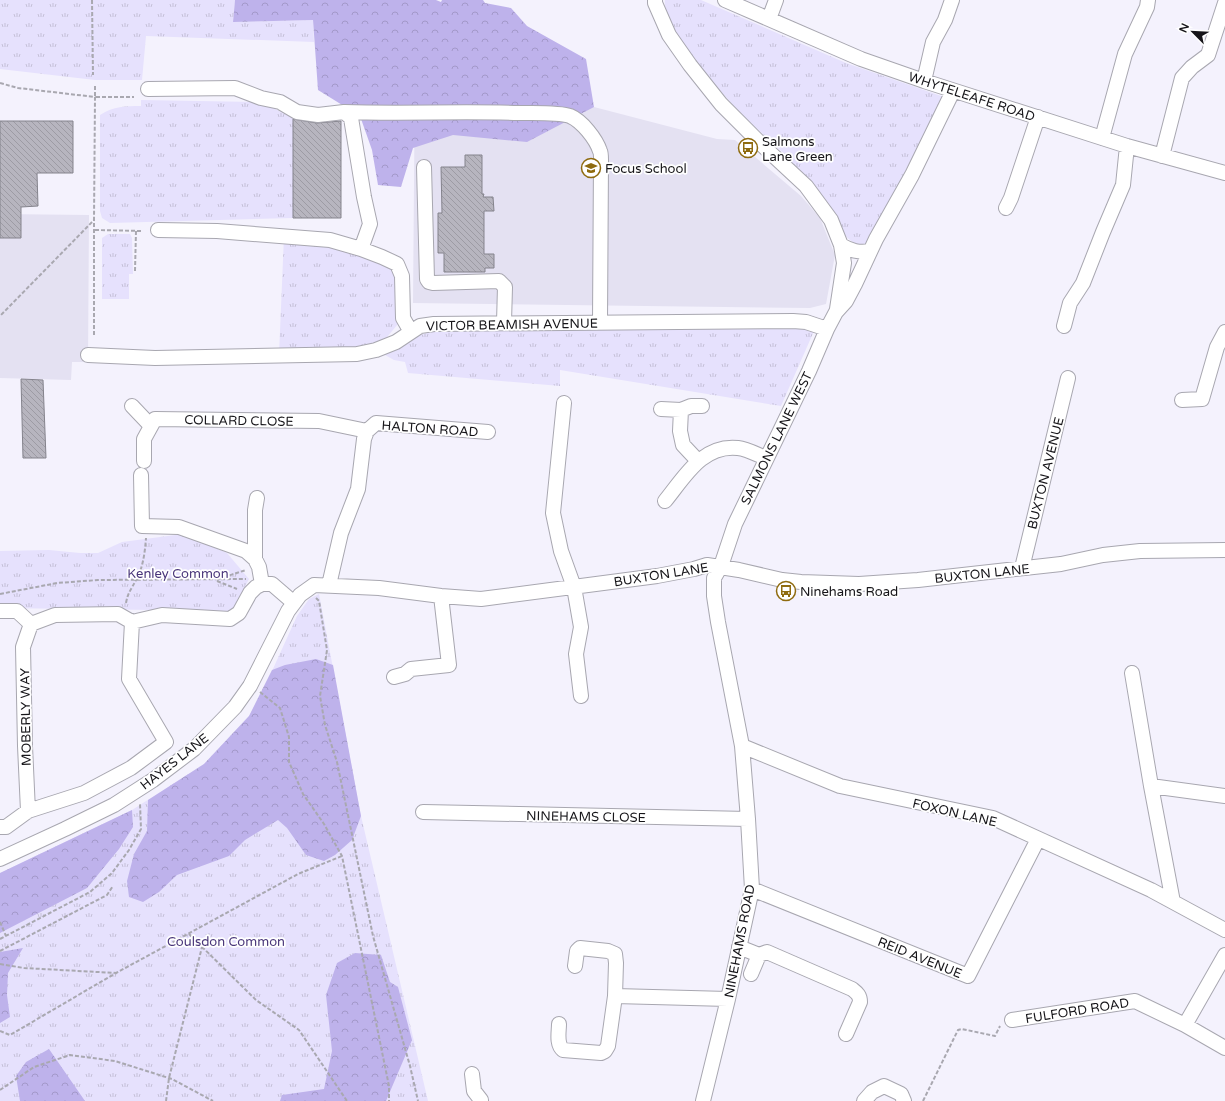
<svg xmlns="http://www.w3.org/2000/svg" width="1225" height="1101" font-family="'Varela Round',sans-serif">
  <style>
    .built { fill: #e4e1f2 }
    .grass { fill: url(#grass-tufts) }
    .forest { fill: url(#forest-crowns) }
    .building { fill: url(#building-back-hatch); stroke: #84838c }
    .lines { fill: none; stroke-linecap: round; stroke-linejoin: round }
    .minor-casing { stroke: #a8a7b0; stroke-width: 16 }
    .path { stroke: #a9a8b0; stroke-width: 2; stroke-dasharray: 4 2; stroke-linecap: butt }
    .minor { stroke: #fff; stroke-width: 14 }
    .labels { text-anchor: middle; stroke-width: 3.5; stroke-linejoin: round; paint-order: stroke }
    .street-label { font-size: 13px; fill: #161519; stroke: #fff }
    .poi-label { font-size: 13px; fill: #161519; stroke: #fff; text-anchor: start }
    .park-label { font-size: 13px; fill: #49367a; stroke: #fff }
  </style>
  <defs>
    <pattern id="grass-tufts" width="24" height="20" patternUnits="userSpaceOnUse"><rect width="24" height="20" fill="#e6e1fd"/><path d="M3 7l-1-3M5 7V3M7 7l1-3M15 17l-1-3M17 17v-4M19 17l1-3" fill="none" stroke="#c5c0d8"/></pattern>
    <pattern id="forest-crowns" width="20" height="18" patternUnits="userSpaceOnUse"><rect width="20" height="18" fill="#beb2eb"/><path d="M2 6a3 3 0 1 1 6 0M12 15a3 3 0 1 1 6 0" fill="none" stroke="#a398c9"/></pattern>
    <pattern id="building-back-hatch" width="6" height="6" patternUnits="userSpaceOnUse"><rect width="6" height="6" fill="#b7b5bf"/><path d="M-1 5l2 2M0 0l6 6M5-1l2 2" fill="none" stroke="#9d9ba4"/></pattern>
  </defs>
  <rect width="100%" height="100%" fill="#f4f2fd"/>
  <path class="built" d="M 415,66 L 594,107 L 717,139 L 735,140 L 801,196 L 820,218 L 835,255 L 826,304 L 810,308 L 413,303 Z
    M 0,214 L 89,215 L 88,362 L 72,362 L 71,380 L 0,378 Z"/>
  <path class="grass" d="M 0,0 L 235,0 L 233,22 L 313,20 L 314,42 L 146,36 L 142,80 L 95,80 L 0,69 Z
    M 665,0 L 701,0 L 846,63 L 944,97 L 868,242 L 861,246 C 839,238 840,221 828,204 C 818,189 801,172 788,158 C 773,142 755,128 740,112 C 720,91 662,28 665,0 Z
    M 141,100 L 261,102 L 293,118 L 293,218 L 110,223 L 102,218 L 100,211 L 100,115 C 114,106 125,106 141,106 Z
    M 108,234 L 130,234 L 132,238 L 133,274 L 129,274 L 129,299 L 102,299 L 102,238 Z
    M 284,236 L 330,240 L 397,264 L 403,318 L 377,349 L 430,332 L 490,328 L 785,327 L 814,331 L 781,406 L 560,370 L 560,386 L 408,373 L 405,362 L 394,360 L 376,350 L 279,355 Z
    M 183,534 L 227,553 L 249,579 L 232,611 L 0,608 L 0,551 L 49,550 L 80,553 L 98,553 L 122,542 Z
    M 319,594 L 361,816 L 428,1101 L 0,1101 L 0,873 L 132,810 L 204,764 L 249,716 L 262,693 L 297,616 L 309,599 Z"/>
  <path class="forest" d="M 235,0 L 436,0 L 441,2 L 442,0 L 483,0 L 485,3 L 511,8 L 527,26 L 586,59 L 594,107 L 527,142 L 453,135 L 413,148 L 401,187 L 378,185 L 372,150 L 360,116 L 318,90 L 313,20 L 233,22 Z
    M 316,659 L 333,665 L 361,816 L 352,840 L 335,855 L 324,861 L 306,855 L 287,828 L 278,820 L 245,840 L 229,856 L 177,875 L 159,892 L 143,902 L 129,897 L 127,881 L 134,854 L 147,831 L 148,800 L 204,764 L 249,716 L 272,670 L 285,665 Z
    M 132,810 L 133,827 L 119,849 L 87,888 L 0,933 L 0,873 Z
    M 23,948 L 8,973 L 7,995 L 10,1017 L 0,1023 L 0,952 Z
    M 355,953 L 381,955 L 390,982 L 398,987 L 412,1040 L 386,1101 L 280,1101 L 282,1095 L 324,1089 L 332,1051 L 326,995 L 337,963 Z
    M 49,1049 L 85,1101 L 20,1101 L 16,1076 L 26,1062 Z"/>
  <path class="building" d="M 293,119 L 317,123 L 341,121 L 341,218 L 293,218 Z
    M 0,121 L 73,121 L 73,173 L 37,173 L 38,206 L 21,207 L 21,238 L 0,238 Z
    M 465,155 L 482,155 L 482,194 L 484,194 L 483,197 L 493,197 L 494,211 L 484,211 L 484,254 L 494,254 L 494,268 L 485,268 L 485,272 L 444,272 L 444,253 L 438,253 L 438,213 L 442,213 L 441,167 L 465,167 Z
    M 21,379 L 43,380 L 46,458 L 23,458 Z"/>
  <g class="lines">
    <defs>
      <path id="minor" d="M 655,0 L 655,3 L 669,35 L 690,65 L 721,104 L 762,145 L 806,186 L 831,220 L 841,245 L 844,263 L 837,309
        M 725,0 L 861,59 L 924,81 L 1127,146 L 1225,173
        M 769,19 L 776,0
        M 924,81 L 933,42 L 945,20 L 952,0
        M 148,89 L 235,88 L 261,98 L 280,102 L 297,112 L 318,115 L 344,112 L 351,118 L 364,197 L 370,224 L 361,249
        M 344,112 C 402,114 460,111 519,113 C 531,113 559,112 570,116 C 582,121 596,139 600,151 C 601,153 601,157 601,160 L 600,322
        M 1102,138 L 1125,54 L 1147,7 L 1148,0
        M 1162,156 L 1182,78 L 1192,67 L 1208,55 L 1225,3
        M 424,167 L 427,279 L 429,282 L 433,283 L 499,281 L 505,287 L 504,322
        M 1006,208 L 1011,198 L 1038,117
        M 158,230 L 217,231 L 330,240 L 361,249 L 382,257 L 397,264 L 402,276 L 403,318 L 411,332
        M 841,245 C 851,251 859,253 870,251
        M 1064,326 L 1070,303 L 1083,283 L 1103,232 L 1123,185 L 1127,146
        M 88,355 L 155,358 L 357,354 L 376,350 L 396,342 L 420,326 L 434,324 L 793,321 L 806,322 L 827,329
        M 1182,400 L 1202,399 L 1217,347 L 1225,332
        M 564,403 L 553,513 L 561,551 L 574,587 L 581,627 L 576,654 L 581,696
        M 132,406 L 151,426
        M 661,409 L 681,410 L 691,406 L 702,406
        M 681,410 L 680,431 L 683,445 L 698,461
        M 144,461 L 144,439 L 155,419 L 319,421 L 367,431
        M 141,475 L 142,526 L 179,527 L 246,551 L 255,559 L 259,567 L 262,584
        M 665,501 C 684,478 702,444 738,448 C 747,449 758,455 766,458
        M 255,559 L 255,510 L 257,498
        M 1022,568 L 1068,378
        M 329,585 L 341,533 L 358,489 L 364,439 L 367,431 L 376,423 L 488,432
        M 0,611 L 17,611 L 31,624 L 55,615 L 118,614 L 132,622 L 162,615 L 230,619 L 239,613 L 250,593 L 256,587 L 262,584 L 272,584 L 294,603
        M 1132,673 L 1151,786 L 1225,796
        M 394,677 L 405,674 L 411,669 L 449,665 L 441,596
        M 742,746 L 840,786 L 993,818 L 1151,890 L 1225,930
        M 1151,786 L 1173,902
        M 28,811 L 25,746 L 23,647 L 31,624
        M 423,812 L 748,819
        M 0,827 L 6,827 L 28,811 L 84,793 L 131,768 L 166,742 L 129,679 L 132,622
        M 0,859 L 65,829 L 114,805 L 153,780 L 194,749 L 235,707 L 250,686 L 288,611 L 300,595 L 314,585 L 379,588 L 441,596 L 481,599 L 657,576 L 694,569 L 707,565 L 739,570 L 782,580 L 801,582 L 859,584 L 918,580 L 1061,564 L 1103,555 L 1140,551 L 1225,550
        M 752,889 L 968,976 L 1038,839
        M 739,947 L 759,955 L 767,952 L 852,989 C 857,993 860,995 860,1002 L 846,1034
        M 751,974 L 759,955
        M 615,996 L 728,999
        M 1012,1020 L 1135,1001 L 1185,1025 L 1225,1048
        M 559,1024 C 559,1032 556,1044 563,1050 L 601,1053 L 605,1051 L 608,1046 L 615,996 L 616,963 L 615,954 L 608,951 L 580,948 L 577,951 L 575,966
        M 1185,1025 L 1225,955
        M 472,1074 L 474,1091 L 481,1100
        M 703,1101 L 728,999 L 752,889 L 748,819 L 742,746 L 718,622 L 714,596 L 714,578 L 721,566 L 735,524 L 809,371 L 827,329 L 836,312 L 846,301 L 855,284 L 876,239 L 912,175 L 953,91
        M 864,1101 L 872,1092 L 884,1086 L 901,1094 L 904,1101"/>
    </defs>
    <use href="#minor" class="minor-casing"/>
    <path class="path" d="M 92,0 L 93,75
      M 0,83 L 18,88 L 95,97 L 94,220 L 0,316
      M 95,86 L 95,97 L 134,97
      M 95,230 L 143,231
      M 135,271 L 136,231
      M 94,335 L 94,220
      M 218,579 L 246,570
      M 217,581 L 237,589
      M 0,594 L 57,583 L 98,580 L 246,579
      M 316,598 L 319,601 L 327,650 L 320,696 L 325,725 L 337,762 L 373,936 L 410,1066 L 418,1101
      M 126,603 C 128,592 131,590 136,580 C 143,568 145,552 146,538
      M 260,692 L 280,708 L 289,737 L 289,762 L 303,794 L 324,824 L 342,856 L 389,1086 L 389,1101
      M 0,922 L 6,936
      M 189,934 L 256,1000 L 299,1030 L 347,1101
      M 0,939 L 90,892 L 112,873 L 129,850 L 141,829 L 140,804
      M 0,951 L 107,895 L 113,886
      M 0,964 L 24,968 L 116,973
      M 0,1031 L 10,1035 L 116,973 L 298,874 L 342,856
      M 0,1090 L 34,1067 L 70,1055 L 115,1061 L 172,1079 L 213,1101
      M 166,1101 L 169,1078 L 202,947
      M 923,1101 L 958,1030 L 962,1029 L 995,1036 L 1000,1026"/>
    <use href="#minor" class="minor"/>
  </g>
  <defs>
    <symbol id="bus-ring" viewBox="-11 -11 22 22"><circle r="9.5" fill="#fff" stroke="#8f6b0f" stroke-width="1.5"/><path d="M-5-6H5V4H4V6H2V4H-2V6H-4V4H-5ZM-3.5-4V0h7V-4ZM-3.5 1.2v1.5H-2V1.2ZM2 1.2v1.5H3.5V1.2Z" fill="#8f6b0f"/></symbol>
    <symbol id="school-ring" viewBox="-11 -11 22 22"><circle r="9.5" fill="#fff" stroke="#8f6b0f" stroke-width="1.5"/><path d="M0-5L7-2L0 1L-7-2ZM-4 1L0 2.5L4 1V4Q0 6-4 4Z" fill="#8f6b0f"/></symbol>
  </defs>
  <g fill-rule="evenodd">
    <use href="#bus-ring" x="737" y="137" width="22" height="22"/>
    <use href="#school-ring" x="580" y="157" width="22" height="22"/>
    <use href="#bus-ring" x="775" y="580" width="22" height="22"/>
  </g>
  <g class="labels">
    <g class="street-label">
      <text transform="translate(972 96) rotate(18)" y="5">WHYTELEAFE ROAD</text>
      <text transform="translate(512 324) rotate(-1)" y="5">VICTOR BEAMISH AVENUE</text>
      <text transform="translate(239 420) rotate(1)" y="5">COLLARD CLOSE</text>
      <text transform="translate(430 428) rotate(4)" y="5">HALTON ROAD</text>
      <text transform="translate(776 438) rotate(-64)" y="5">SALMONS LANE WEST</text>
      <text transform="translate(1045 473) rotate(-76)" y="5">BUXTON AVENUE</text>
      <text transform="translate(982 573) rotate(-6)" y="5">BUXTON LANE</text>
      <text transform="translate(661 574) rotate(-9)" y="5">BUXTON LANE</text>
      <text transform="translate(25 717) rotate(-91)" y="5">MOBERLY WAY</text>
      <text transform="translate(174 761) rotate(-38)" y="5">HAYES LANE</text>
      <text transform="translate(955 812) rotate(13)" y="5">FOXON LANE</text>
      <text transform="translate(586 816) rotate(1)" y="5">NINEHAMS CLOSE</text>
      <text transform="translate(739 941) rotate(-79)" y="5">NINEHAMS ROAD</text>
      <text transform="translate(920 957) rotate(22)" y="5">REID AVENUE</text>
      <text transform="translate(1077 1010) rotate(-9)" y="5">FULFORD ROAD</text>
    </g>
    <g class="poi-label">
      <text x="762" y="146">Salmons<tspan x="762" dy="15">Lane Green</tspan></text>
      <text x="605" y="173">Focus School</text>
      <text x="800" y="596">Ninehams Road</text>
    </g>
    <g class="park-label">
      <text x="178" y="578">Kenley Common</text>
      <text x="226" y="946">Coulsdon Common</text>
    </g>
  </g>
  <g transform="translate(1193 32) rotate(294)" stroke="#ffffff" stroke-width="3" paint-order="stroke">
  <path d="M0-3L7 15L0 10L-7 15Z" fill="#161519"/>
  <text y="-6" font-size="11" font-weight="bold" text-anchor="middle" fill="#161519">N</text>
  </g>
</svg>
